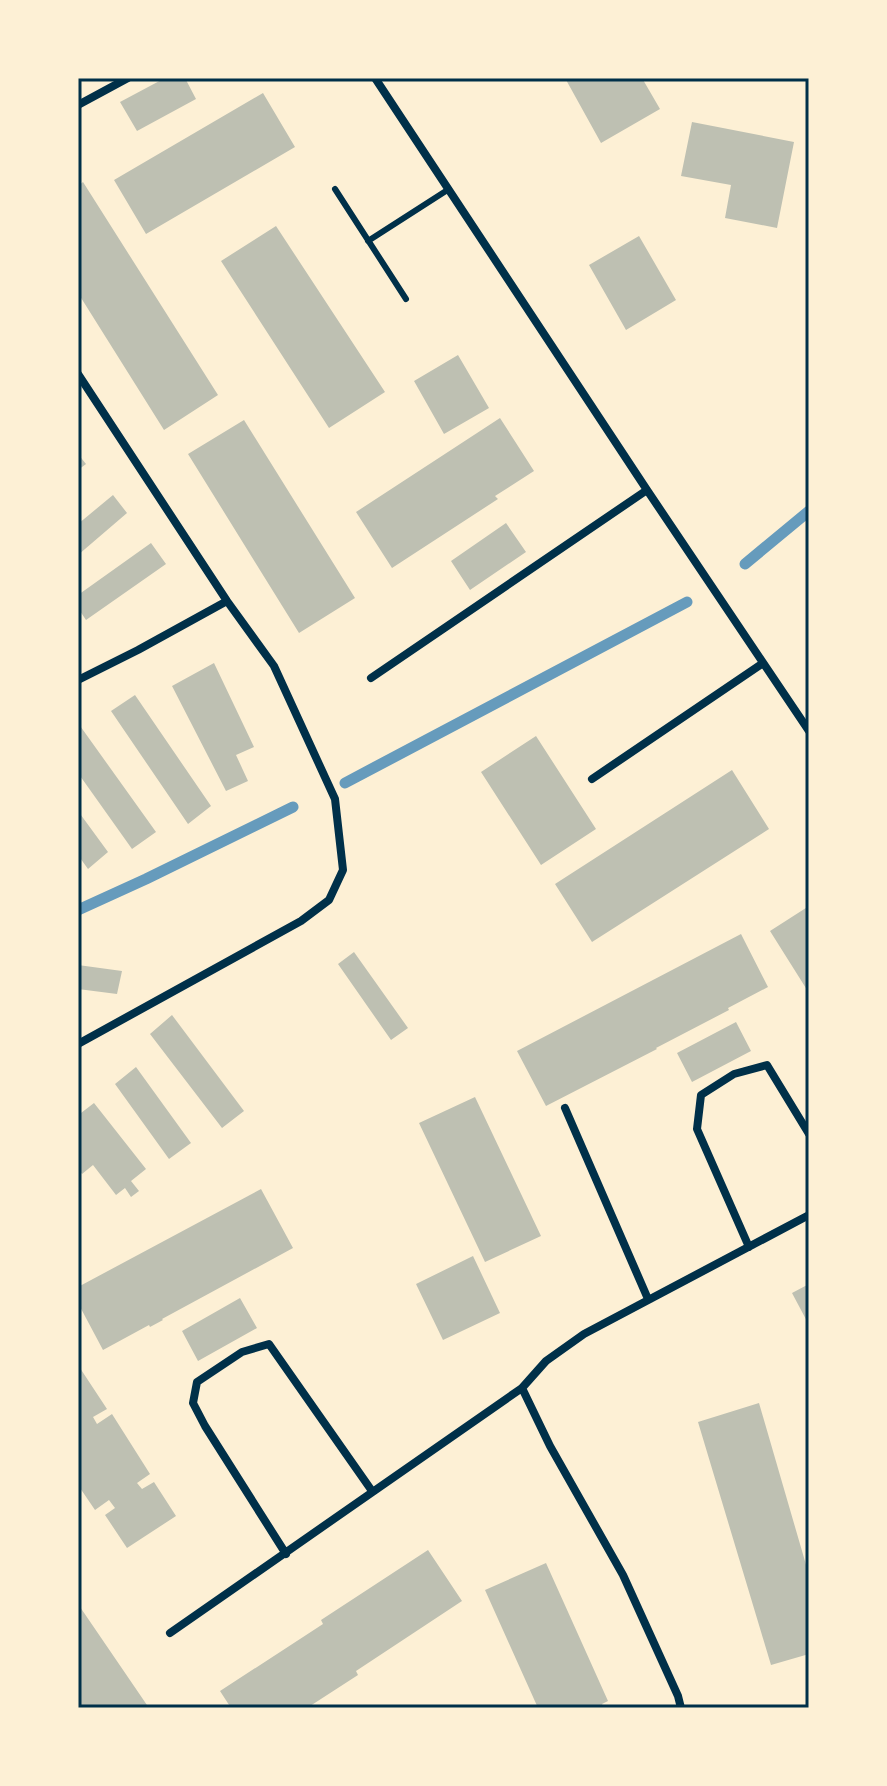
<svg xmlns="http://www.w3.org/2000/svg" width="887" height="1786" font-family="Helvetica,sans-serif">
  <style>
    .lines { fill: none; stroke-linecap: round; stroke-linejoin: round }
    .stream { stroke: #669bbc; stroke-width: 11 }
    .building { fill: #bec0b2 }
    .service { stroke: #003049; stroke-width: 6 }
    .minor { stroke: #003049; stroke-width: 8 }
    .neatline { fill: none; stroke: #003049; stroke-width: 3 }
  </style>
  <rect width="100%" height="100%" fill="#fdf0d5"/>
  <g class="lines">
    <path class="stream" d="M 745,564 L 809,511
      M 345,783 L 687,602
      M 78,910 L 146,879 L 293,807"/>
  </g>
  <path class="building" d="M 165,78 L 185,78 L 196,99 L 137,131 L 120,102 Z
    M 565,78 L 642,78 L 660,109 L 601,143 Z
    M 263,93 L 295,147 L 146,234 L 114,180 Z
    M 692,122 L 794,142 L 777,228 L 725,218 L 731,185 L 681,176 Z
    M 83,182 L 218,395 L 164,430 L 78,293 L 78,186 Z
    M 276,226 L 385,392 L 329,428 L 221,261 Z
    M 639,236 L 676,300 L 626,330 L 589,265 Z
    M 458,355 L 489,408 L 444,434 L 414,381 Z
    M 500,418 L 534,471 L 495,496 L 498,499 L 392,568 L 356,512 Z
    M 244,420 L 355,598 L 299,633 L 188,454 Z
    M 78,454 L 86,464 L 78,470 Z
    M 113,495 L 127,513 L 78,555 L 78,524 Z
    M 506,523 L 526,552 L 470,590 L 451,561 Z
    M 151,543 L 166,564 L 86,620 L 78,608 L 78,595 Z
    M 214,663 L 254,747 L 236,755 L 248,781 L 226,791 L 172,686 Z
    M 135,695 L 211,806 L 188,824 L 111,711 Z
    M 78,723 L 156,832 L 132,849 L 78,773 Z
    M 536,736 L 596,829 L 541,865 L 481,772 Z
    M 732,770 L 769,829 L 592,942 L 555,884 Z
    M 78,811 L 108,852 L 88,869 L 78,855 Z
    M 809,906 L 809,993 L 770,931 Z
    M 741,934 L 768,987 L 728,1008 L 729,1010 L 656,1048 L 657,1049 L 546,1106 L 517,1051 Z
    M 354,952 L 408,1028 L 391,1040 L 338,964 Z
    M 78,965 L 122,971 L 117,994 L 78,989 Z
    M 172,1015 L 244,1111 L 222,1128 L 150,1034 Z
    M 736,1022 L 751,1051 L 692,1082 L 677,1053 Z
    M 136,1067 L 191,1143 L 169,1159 L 115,1084 Z
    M 475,1097 L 541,1236 L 485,1262 L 419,1123 Z
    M 94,1103 L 146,1169 L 131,1181 L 139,1191 L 131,1197 L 125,1188 L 116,1195 L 93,1165 L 82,1174 L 78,1169 L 78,1110 L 81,1113 Z
    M 261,1189 L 293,1248 L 162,1319 L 163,1320 L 150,1327 L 149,1325 L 103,1350 L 78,1303 L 78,1287 Z
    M 473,1256 L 500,1313 L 443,1340 L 416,1284 Z
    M 809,1284 L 809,1325 L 792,1293 Z
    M 240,1298 L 257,1328 L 198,1361 L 182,1331 Z
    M 78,1365 L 107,1409 L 93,1417 L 97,1424 L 112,1414 L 150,1474 L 137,1483 L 142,1489 L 154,1482 L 176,1516 L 127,1548 L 105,1515 L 115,1508 L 109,1500 L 95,1510 L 78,1485 Z
    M 759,1403 L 809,1575 L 809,1654 L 771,1665 L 698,1422 Z
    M 428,1550 L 462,1601 L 356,1671 L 358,1675 L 307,1708 L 231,1708 L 220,1691 L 323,1624 L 321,1620 Z
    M 546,1563 L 608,1701 L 602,1704 L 604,1708 L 538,1708 L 485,1590 Z
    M 78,1604 L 149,1708 L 78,1708 Z"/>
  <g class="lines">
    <path class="service" d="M 335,189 L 406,299
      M 368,241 L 449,189"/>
    <path class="minor" d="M 375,78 L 647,490 L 809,731
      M 78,105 L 128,78
      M 78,374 L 227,601 L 274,666 L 335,799 L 343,870 L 329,900 L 301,921 L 78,1044
      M 371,678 L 647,490
      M 78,680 L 138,650 L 227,601
      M 592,779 L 763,663
      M 565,1108 L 648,1299
      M 749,1247 L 697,1129 L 701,1095 L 734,1074 L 767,1065 L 809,1134
      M 522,1388 L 550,1446 L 623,1575 L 678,1696 L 681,1708
      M 286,1554 L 205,1426 L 193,1403 L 197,1382 L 242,1352 L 269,1344 L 372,1491
      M 170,1633 L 522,1388 L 546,1361 L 584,1334 L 809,1215"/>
  </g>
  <rect width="887" height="1786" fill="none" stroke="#fdf0d5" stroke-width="160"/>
  <rect x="80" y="80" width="727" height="1626" class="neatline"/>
</svg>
